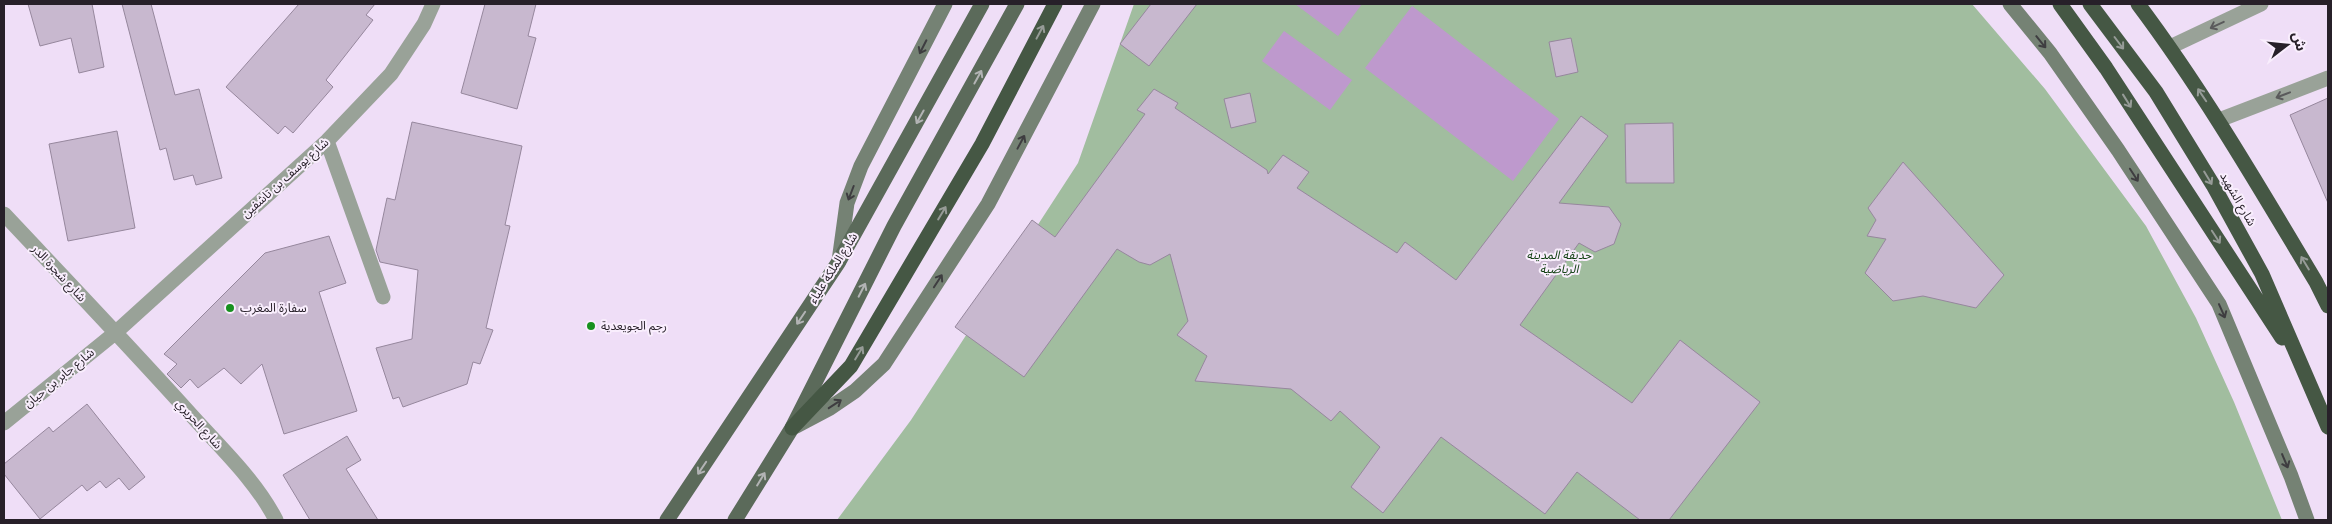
<svg xmlns="http://www.w3.org/2000/svg" width="2332" height="524" font-family="Georgia,'Noto Sans Arabic',serif">
  <style>
    .green { fill: #a1bd9f }
    .water { fill: #be99cd }
    .building { fill: #c8b8cf; stroke: #96879d }
    .lines { fill: none; stroke-linecap: round; stroke-linejoin: round }
    .street { stroke: #99a298; stroke-width: 15 }
    .secondary { stroke: #758274; stroke-width: 15 }
    .primary { stroke: #5b6a5a; stroke-width: 15 }
    .highway { stroke: #455744; stroke-width: 15 }
    .oneway { stroke: #5a5a5b }
    .oneway2 { stroke: #969b97 }
    .oneway3 { stroke: #3e3d40 }
    .oneway4 { stroke: #b2b3b4 }
    .poi-dot { fill: #17911f; stroke: #f9eefd; stroke-width: 2 }
    .labels { text-anchor: middle; stroke-width: 4; stroke-linejoin: round; paint-order: stroke }
    .street-label { font-size: 12px; fill: #272029; stroke: #f9eefd }
    .park-label { font-size: 12px; font-style: italic; fill: #0e3e0f; stroke: #f9eefd }
    .poi-label { font-size: 12px; fill: #272029; stroke: #f9eefd; text-anchor: start }
  </style>
  <rect width="100%" height="100%" fill="#efdef7"/>
  <path class="green" d="M 1134,4 L 1972,4 L 2045,89 L 2146,226 L 2196,318 L 2234,402 L 2282,520 L 837,520 L 911,420 L 1078,163 Z"/>
  <path class="water" d="M 1295,4 L 1362,4 L 1338,36 Z
    M 1412,6 L 1559,119 L 1513,181 L 1365,68 Z
    M 1284,31 L 1352,80 L 1330,110 L 1262,61 Z"/>
  <path class="building" d="M 28,4 L 92,4 L 104,67 L 79,73 L 71,38 L 40,46 Z
    M 122,4 L 151,4 L 175,95 L 199,89 L 222,178 L 196,185 L 193,175 L 174,180 L 166,148 L 160,150 Z
    M 299,4 L 375,4 L 366,15 L 373,20 L 326,80 L 333,87 L 293,133 L 285,126 L 278,134 L 226,87 Z
    M 485,4 L 536,4 L 528,36 L 536,38 L 517,109 L 461,93 Z
    M 1151,4 L 1197,4 L 1149,66 L 1120,44 Z
    M 1571,38 L 1578,72 L 1556,77 L 1549,42 Z
    M 1154,89 L 1178,103 L 1175,108 L 1267,170 L 1268,174 L 1283,155 L 1309,172 L 1297,188 L 1397,253 L 1405,242 L 1456,280 L 1581,116 L 1608,136 L 1559,203 L 1609,207 L 1621,224 L 1614,244 L 1595,252 L 1579,243 L 1520,325 L 1632,403 L 1680,340 L 1760,402 L 1669,520 L 1640,520 L 1577,472 L 1545,514 L 1441,437 L 1383,513 L 1351,487 L 1380,447 L 1340,411 L 1331,421 L 1291,389 L 1195,381 L 1207,356 L 1177,335 L 1188,321 L 1170,254 L 1150,265 L 1139,262 L 1117,249 L 1024,377 L 955,327 L 1032,220 L 1055,237 L 1145,114 L 1137,110 Z
    M 1250,93 L 1256,122 L 1231,128 L 1224,99 Z
    M 2328,98 L 2328,203 L 2290,115 Z
    M 412,122 L 522,146 L 505,225 L 510,226 L 486,328 L 493,330 L 480,364 L 473,362 L 467,384 L 403,407 L 399,397 L 393,399 L 376,348 L 412,339 L 418,270 L 380,262 L 376,250 L 387,198 L 395,200 Z
    M 1673,123 L 1674,183 L 1626,183 L 1625,124 Z
    M 117,131 L 135,228 L 68,241 L 49,144 Z
    M 1903,162 L 2004,275 L 1976,308 L 1923,296 L 1893,301 L 1865,273 L 1886,239 L 1867,236 L 1876,220 L 1868,208 Z
    M 329,236 L 346,283 L 319,292 L 357,411 L 284,434 L 262,364 L 241,384 L 224,368 L 198,388 L 190,379 L 181,388 L 167,374 L 177,364 L 164,354 L 265,253 Z
    M 87,404 L 145,477 L 129,490 L 119,478 L 106,488 L 100,481 L 87,491 L 82,485 L 40,519 L 4,474 L 4,464 L 49,427 L 53,432 Z
    M 347,436 L 361,460 L 346,469 L 378,520 L 310,520 L 283,475 Z"/>
  <g class="lines">
    <path class="street" d="M 2170,47 L 2261,4
      M 2219,120 L 2328,78
      M 327,141 L 383,297
      M 4,214 C 67,281 131,348 193,417 C 222,449 256,481 276,520
      M 4,423 L 115,333 L 327,141 L 391,74 L 424,24 L 433,4"/>
    <path class="secondary" d="M 2010,4 L 2050,53 L 2118,150 L 2219,304 L 2291,476 L 2307,520
      M 839,261 L 847,203 L 861,166 L 945,4
      M 796,426 L 830,408 L 855,391 L 884,364 L 988,204 L 1093,4"/>
    <path class="primary" d="M 667,520 L 838,263 L 982,4
      M 735,520 L 792,428 L 894,226 L 1017,4"/>
    <path class="highway" d="M 2060,4 L 2106,68 L 2282,338
      M 2090,4 L 2156,92 L 2213,185 L 2262,274 L 2328,427
      M 2138,4 C 2204,92 2259,187 2316,282 L 2328,306
      M 792,428 L 851,366 L 982,144 L 1055,4"/>
  </g>
  <defs><path id="oneway-shaft" d="M-6 0H5M1.5-3L5.5 0L1.5 3" fill="none" stroke-width="1.6" stroke-linecap="round" stroke-linejoin="round" transform="scale(1.25)"/></defs>
  <g class="oneway">
    <use href="#oneway-shaft" transform="translate(2217 25) rotate(155)"/>
    <use href="#oneway-shaft" transform="translate(2283 95) rotate(159)"/>
  </g>
  <g class="oneway2">
    <use href="#oneway-shaft" transform="translate(1040 32) rotate(-62)"/>
    <use href="#oneway-shaft" transform="translate(2119 43) rotate(53)"/>
    <use href="#oneway-shaft" transform="translate(2202 95) rotate(-124)"/>
    <use href="#oneway-shaft" transform="translate(2127 101) rotate(58)"/>
    <use href="#oneway-shaft" transform="translate(2208 178) rotate(59)"/>
    <use href="#oneway-shaft" transform="translate(942 213) rotate(-59)"/>
    <use href="#oneway-shaft" transform="translate(2216 237) rotate(57)"/>
    <use href="#oneway-shaft" transform="translate(2305 263) rotate(-121)"/>
    <use href="#oneway-shaft" transform="translate(859 353) rotate(-59)"/>
  </g>
  <g class="oneway3">
    <use href="#oneway-shaft" transform="translate(2041 42) rotate(51)"/>
    <use href="#oneway-shaft" transform="translate(923 47) rotate(117)"/>
    <use href="#oneway-shaft" transform="translate(1021 142) rotate(-62)"/>
    <use href="#oneway-shaft" transform="translate(2134 175) rotate(57)"/>
    <use href="#oneway-shaft" transform="translate(851 193) rotate(111)"/>
    <use href="#oneway-shaft" transform="translate(938 281) rotate(-57)"/>
    <use href="#oneway-shaft" transform="translate(2222 311) rotate(66)"/>
    <use href="#oneway-shaft" transform="translate(835 404) rotate(-33)"/>
    <use href="#oneway-shaft" transform="translate(2285 461) rotate(67)"/>
  </g>
  <g class="oneway4">
    <use href="#oneway-shaft" transform="translate(978 77) rotate(-61)"/>
    <use href="#oneway-shaft" transform="translate(920 117) rotate(119)"/>
    <use href="#oneway-shaft" transform="translate(862 290) rotate(-63)"/>
    <use href="#oneway-shaft" transform="translate(801 318) rotate(124)"/>
    <use href="#oneway-shaft" transform="translate(702 468) rotate(124)"/>
    <use href="#oneway-shaft" transform="translate(761 479) rotate(-59)"/>
  </g>
  <g class="poi-dot">
    <circle cx="230" cy="308" r="5"/>
    <circle cx="591" cy="326" r="5"/>
  </g>
  <g class="labels">
    <g class="street-label">
      <text transform="translate(285 178) rotate(-42)" y="4">شارع يوسف بن تاشفين</text>
      <text transform="translate(2238 199) rotate(60)" y="4">شارع الشهيد</text>
      <text transform="translate(833 268) rotate(-58)" y="4">شارع الملكة علياء</text>
      <text transform="translate(59 273) rotate(47)" y="4">شارع شجرة الدر</text>
      <text transform="translate(59 378) rotate(-39)" y="4">شارع جابر بن حيان</text>
      <text transform="translate(199 424) rotate(48)" y="4">شارع الحريري</text>
    </g>
    <g class="park-label">
      <text x="1559" y="259">حديقة المدينة<tspan x="1559" dy="14">الرياضية</tspan></text>
    </g>
    <g class="poi-label">
      <text x="240" y="312">سفارة المغرب</text>
      <text x="601" y="330">رجم الجويعدية</text>
    </g>
  </g>
  <rect width="2332" height="524" fill="none" stroke="#272029" stroke-width="10"/>
  <g transform="translate(2287 45) rotate(74)" stroke="#f9eefd" stroke-width="4" paint-order="stroke">
  <path d="M0-4L9 19L0 12L-9 19Z" fill="#272029"/>
  <text y="-8" font-size="14" font-weight="bold" text-anchor="middle" fill="#272029">ش</text>
  </g>
</svg>
